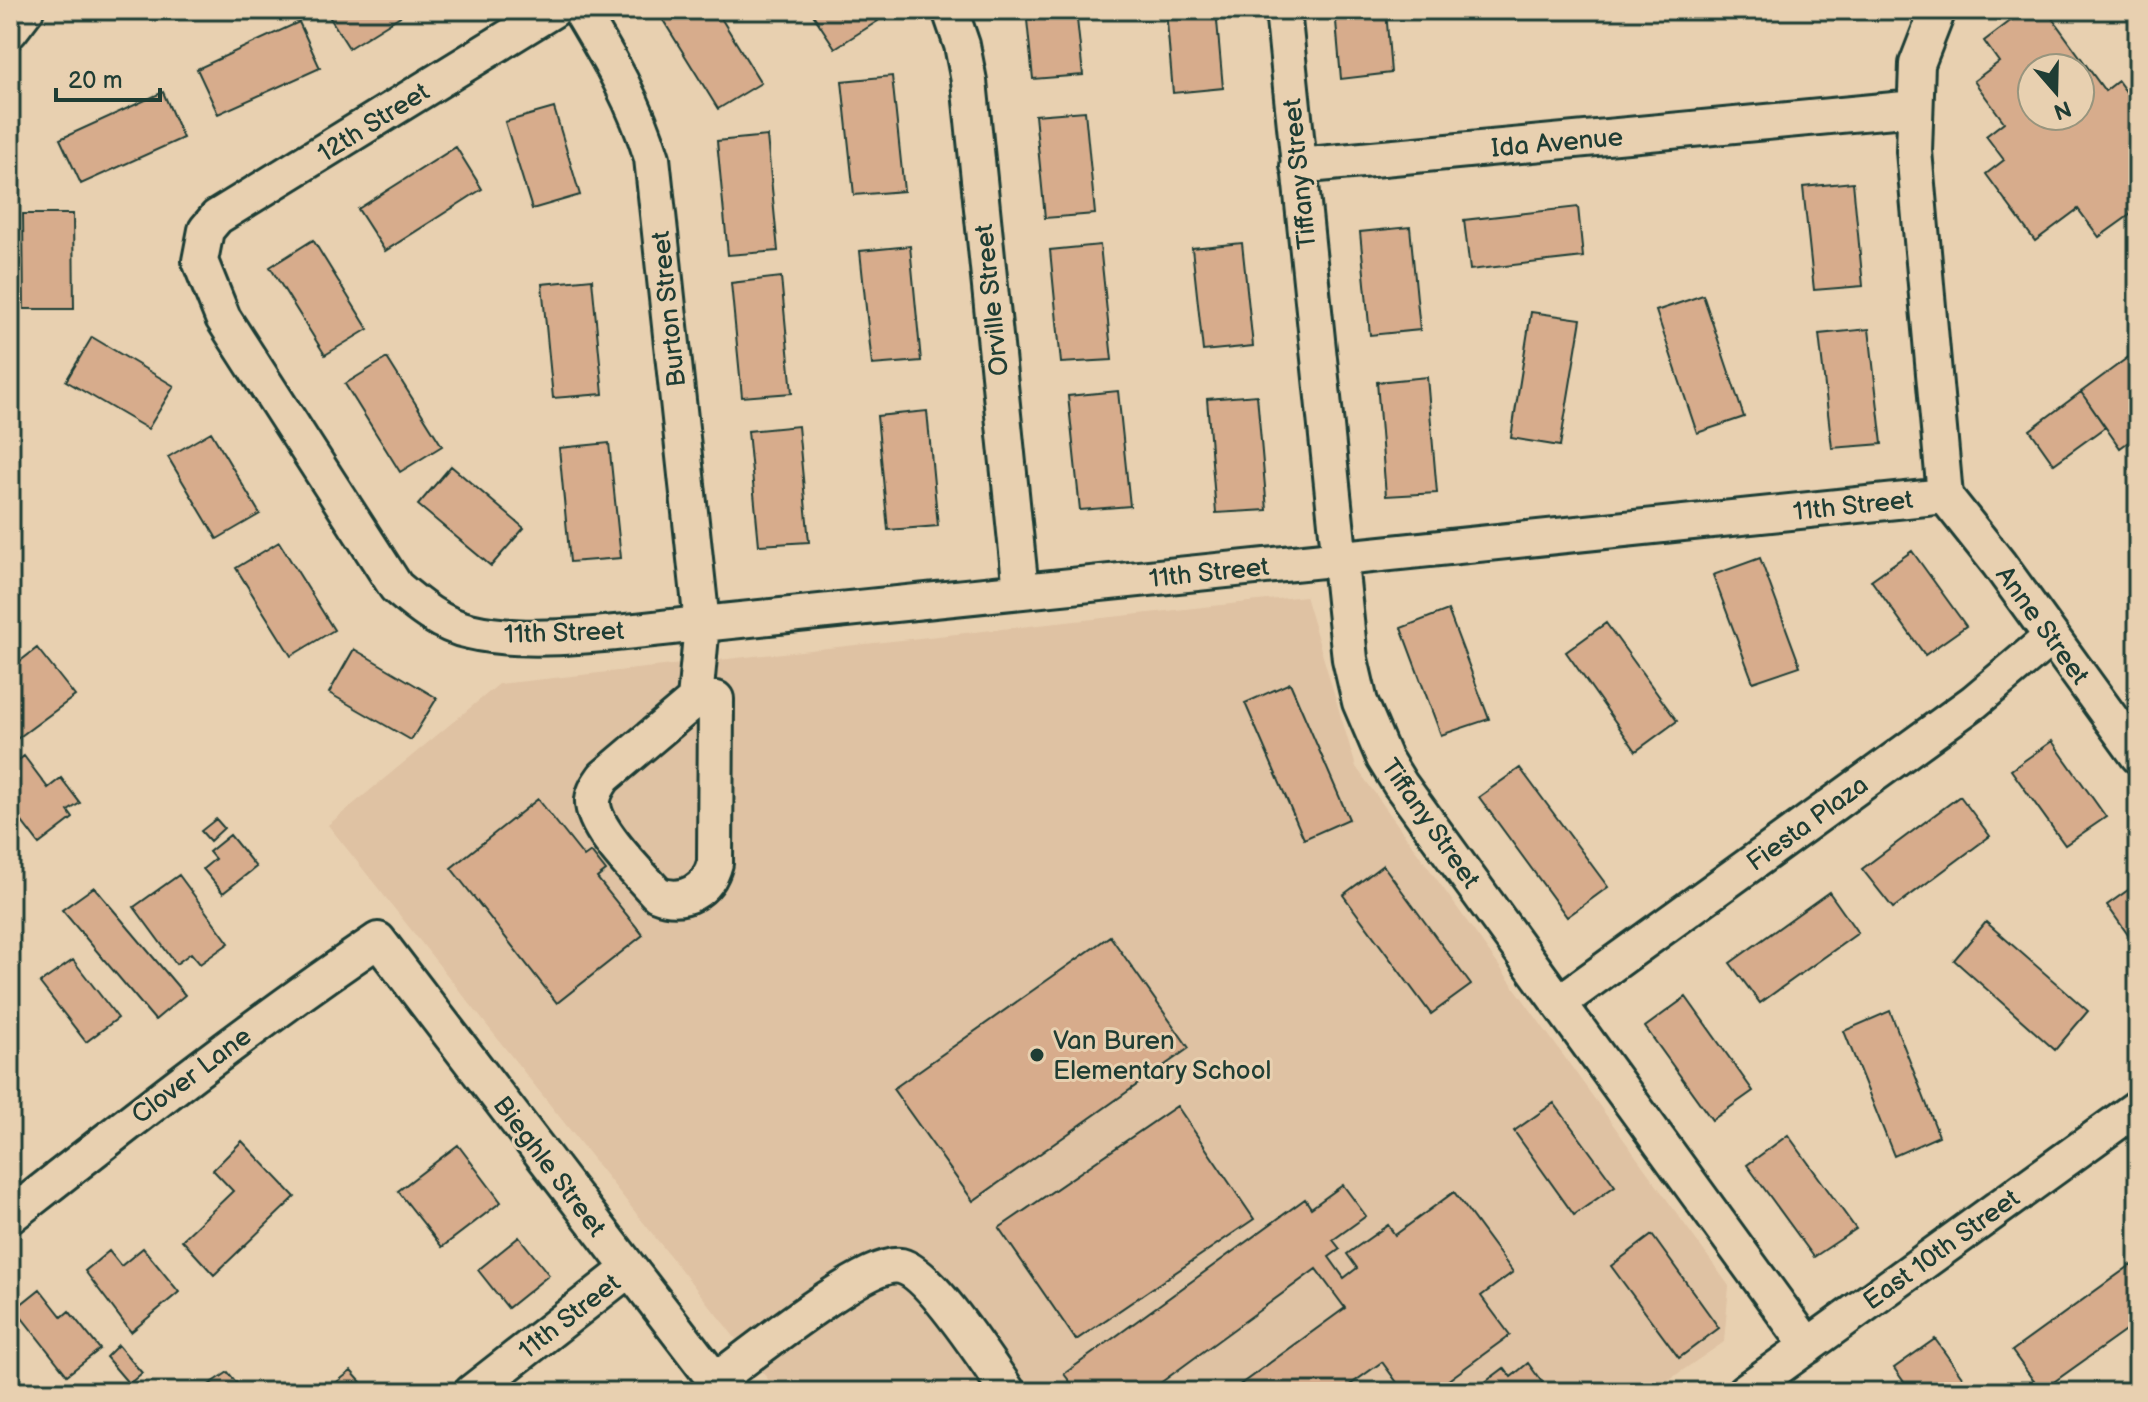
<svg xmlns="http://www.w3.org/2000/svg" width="2148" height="1402" font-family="'Balsamiq Sans',sans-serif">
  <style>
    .built { fill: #dfc2a3 }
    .building { fill: #d7ac8c; stroke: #1f3d34; stroke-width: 2; fill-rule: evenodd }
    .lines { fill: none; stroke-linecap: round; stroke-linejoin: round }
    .minor-casing { stroke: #1f3d34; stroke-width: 40 }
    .minor { stroke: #e8d0b0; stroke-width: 34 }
    .poi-dot { fill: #1f3d34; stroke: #e8d0b0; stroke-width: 3 }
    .labels { text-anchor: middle; stroke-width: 6; stroke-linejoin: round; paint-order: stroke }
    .street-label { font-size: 26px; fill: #1f3d34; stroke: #e8d0b0 }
    .poi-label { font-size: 26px; fill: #1f3d34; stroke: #e8d0b0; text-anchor: start }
  </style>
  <rect width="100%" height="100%" fill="#e8d0b0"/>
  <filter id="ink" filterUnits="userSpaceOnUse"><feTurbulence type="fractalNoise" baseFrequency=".0125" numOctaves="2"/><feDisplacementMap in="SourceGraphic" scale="16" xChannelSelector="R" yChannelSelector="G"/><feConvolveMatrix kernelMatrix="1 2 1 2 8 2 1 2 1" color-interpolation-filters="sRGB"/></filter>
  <g filter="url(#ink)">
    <path class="built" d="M 1305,596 L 1356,767 L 1729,1286 L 1724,1342 L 1651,1392 L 778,1392 L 328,825 L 499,684 Z"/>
    <path class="building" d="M 325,10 L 410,10 L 349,48 Z
      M 680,10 L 716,10 L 761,83 L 718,109 L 663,20 Z
      M 810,10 L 871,10 L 878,21 L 835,48 Z
      M 1026,10 L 1076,10 L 1083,75 L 1033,79 Z
      M 1166,10 L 1216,10 L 1223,88 L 1173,93 Z
      M 1335,10 L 1386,10 L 1391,73 L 1341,79 Z
      M 2025,10 L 2046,10 L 2105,91 L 2118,81 L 2138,108 L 2138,209 L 2099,237 L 2078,209 L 2035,241 L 1986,174 L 2004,160 L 1986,136 L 2004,122 L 1974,81 L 1999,62 L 1984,41 ZM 2032,68 L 2080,68 L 2080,116 L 2032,116 Z
      M 299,22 L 320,68 L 218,114 L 197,69 Z
      M 892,76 L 904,191 L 854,195 L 842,81 Z
      M 163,92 L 183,138 L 81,184 L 60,139 Z
      M 554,108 L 580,195 L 532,209 L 505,122 Z
      M 1085,111 L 1095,214 L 1045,218 L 1035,115 Z
      M 767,136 L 778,251 L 728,255 L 717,141 Z
      M 456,147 L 482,189 L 385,251 L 358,209 Z
      M 1853,182 L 1863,286 L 1814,290 L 1803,187 Z
      M 1578,207 L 1583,257 L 1470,270 L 1464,220 Z
      M 23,214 L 73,214 L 74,309 L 24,309 Z
      M 1410,227 L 1420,330 L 1370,335 L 1360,232 Z
      M 313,240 L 368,329 L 325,355 L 270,267 Z
      M 1242,243 L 1253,346 L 1203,351 L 1192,248 Z
      M 1100,245 L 1112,360 L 1061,363 L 1050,250 Z
      M 910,246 L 921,361 L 872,365 L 860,251 Z
      M 781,277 L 792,393 L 742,397 L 731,283 Z
      M 592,279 L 603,394 L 553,398 L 542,284 Z
      M 1703,295 L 1744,417 L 1697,433 L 1656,311 Z
      M 1531,312 L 1581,319 L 1560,446 L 1511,438 Z
      M 1869,329 L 1882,444 L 1832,448 L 1819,334 Z
      M 92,337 L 174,386 L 148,429 L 66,381 Z
      M 2138,350 L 2138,435 L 2120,448 L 2081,392 Z
      M 387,358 L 442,446 L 400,472 L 345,384 Z
      M 1427,377 L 1437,493 L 1386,496 L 1377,382 Z
      M 1118,391 L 1130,506 L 1080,510 L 1068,396 Z
      M 2081,392 L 2105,427 L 2054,464 L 2030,430 Z
      M 1257,395 L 1267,510 L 1216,513 L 1207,399 Z
      M 927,411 L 938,526 L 888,530 L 877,416 Z
      M 798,426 L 809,542 L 759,545 L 748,431 Z
      M 211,432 L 260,514 L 217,539 L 168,457 Z
      M 609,443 L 621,558 L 570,562 L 559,448 Z
      M 451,466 L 524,528 L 491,566 L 418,505 Z
      M 279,542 L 334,630 L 291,656 L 236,568 Z
      M 1912,551 L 1966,626 L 1925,655 L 1871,580 Z
      M 1760,558 L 1800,666 L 1753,682 L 1713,575 Z
      M 1448,610 L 1489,719 L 1441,735 L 1401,628 Z
      M 1606,623 L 1677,721 L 1636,751 L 1566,652 Z
      M 37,648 L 75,696 L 10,744 L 10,669 Z
      M 354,649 L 437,698 L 411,740 L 329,693 Z
      M 1290,683 L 1349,819 L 1304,839 L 1245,703 Z
      M 2052,741 L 2106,817 L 2065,845 L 2011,770 Z
      M 24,756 L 48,788 L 61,778 L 80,803 L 68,811 L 73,818 L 39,844 L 10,806 L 10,767 Z
      M 1520,768 L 1608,887 L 1567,917 L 1479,797 Z
      M 1960,796 L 1990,836 L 1893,908 L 1862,869 Z
      M 538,799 L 584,857 L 591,852 L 606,871 L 597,878 L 643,935 L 557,1003 L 451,868 Z
      M 216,819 L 224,828 L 210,841 L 201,831 Z
      M 230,835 L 256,867 L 223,893 L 203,869 L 215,859 L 209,852 Z
      M 1383,865 L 1471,985 L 1431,1014 L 1343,895 Z
      M 179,875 L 229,943 L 200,964 L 191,953 L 176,964 L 134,907 Z
      M 2138,883 L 2138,949 L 2107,905 Z
      M 94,887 L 185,995 L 155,1020 L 62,910 Z
      M 1829,892 L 1858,933 L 1760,1003 L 1730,963 Z
      M 1986,922 L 2088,1011 L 2055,1050 L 1954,960 Z
      M 1110,936 L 1189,1048 L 973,1201 L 893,1089 Z
      M 73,960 L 118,1018 L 86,1042 L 40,983 Z
      M 1686,997 L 1753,1091 L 1712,1120 L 1645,1027 Z
      M 1890,1011 L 1939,1136 L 1894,1156 L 1844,1031 Z
      M 1554,1103 L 1615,1186 L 1574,1215 L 1514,1131 Z
      M 1177,1106 L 1254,1219 L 1076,1340 L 999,1228 Z
      M 1788,1135 L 1856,1229 L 1814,1257 L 1747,1165 Z
      M 242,1141 L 295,1197 L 214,1275 L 182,1240 L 233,1191 L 213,1170 Z
      M 458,1145 L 501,1202 L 442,1247 L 398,1191 Z
      M 1343,1185 L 1366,1216 L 1333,1240 L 1340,1249 L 1329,1257 L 1344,1278 L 1357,1268 L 1347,1254 L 1388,1225 L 1395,1235 L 1454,1192 L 1513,1272 L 1481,1296 L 1510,1335 L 1443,1384 L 1448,1392 L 1404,1392 L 1382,1362 L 1340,1392 L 1230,1392 L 1345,1308 L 1316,1269 L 1148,1392 L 1078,1392 L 1064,1374 L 1305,1199 L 1311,1208 Z
      M 1652,1235 L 1719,1328 L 1679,1358 L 1611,1266 Z
      M 519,1237 L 549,1275 L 508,1308 L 478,1270 Z
      M 143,1248 L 179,1292 L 131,1332 L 85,1271 L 109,1251 L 121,1266 Z
      M 2131,1265 L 2138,1275 L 2138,1322 L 2041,1391 L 2012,1351 Z
      M 40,1289 L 62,1317 L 69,1311 L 100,1349 L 67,1375 L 15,1309 Z
      M 1935,1339 L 1973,1392 L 1911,1392 L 1894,1368 Z
      M 118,1345 L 142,1373 L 129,1384 L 106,1357 Z
      M 1528,1363 L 1549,1392 L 1472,1392 L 1504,1368 L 1511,1377 Z
      M 351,1371 L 370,1392 L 324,1392 Z
      M 228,1372 L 244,1392 L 205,1392 L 203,1389 Z"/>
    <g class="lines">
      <defs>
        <path id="minor" d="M 553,10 L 217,217 L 206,230 L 200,261 L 223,318 L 396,587 C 417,605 441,625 469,631 C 533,647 634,630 702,624 L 1945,496
          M 580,10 C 610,60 635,102 652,158 L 702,624 L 695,700 L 604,777 C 599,784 594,791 593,800 C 591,828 639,873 657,894 C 684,905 708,890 715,863 L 716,699 L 695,700
          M 950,10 L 962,45 L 969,81 L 1021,591
          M 1283,10 L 1350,659 L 1360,702 L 1384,758 L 1400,784 L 1808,1346
          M 1938,10 L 1917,64 L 1914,151 L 1945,496
          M 10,31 L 26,10
          M 1298,166 L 1915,108
          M 1945,496 L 1999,564 L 2138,756
          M 1559,1003 L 1974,702 L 2051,637
          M 10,1216 C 131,1121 251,1026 378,940 L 724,1392
          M 715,1381 C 747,1358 868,1259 901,1266 C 931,1273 989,1365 1008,1392
          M 472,1392 L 629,1269
          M 1744,1392 L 2138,1107"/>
      </defs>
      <use href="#minor" class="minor-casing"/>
      <use href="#minor" class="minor"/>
    </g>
  </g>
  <circle class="poi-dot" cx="1037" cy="1055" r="8"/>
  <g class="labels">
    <g class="street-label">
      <text transform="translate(373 122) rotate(-32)" y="9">12th Street</text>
      <text transform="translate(1557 142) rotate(-5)" y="9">Ida Avenue</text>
      <text transform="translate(1299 174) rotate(-96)" y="9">Tiffany Street</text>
      <text transform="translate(991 300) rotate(-96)" y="9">Orville Street</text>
      <text transform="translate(668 309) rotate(-96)" y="9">Burton Street</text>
      <text transform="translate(1853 505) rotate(-6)" y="9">11th Street</text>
      <text transform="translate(1209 572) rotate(-6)" y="9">11th Street</text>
      <text transform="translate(2043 625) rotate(54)" y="9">Anne Street</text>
      <text transform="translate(564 632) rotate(-2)" y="9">11th Street</text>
      <text transform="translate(1431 823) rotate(55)" y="9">Tiffany Street</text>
      <text transform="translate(1807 823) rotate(-36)" y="9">Fiesta Plaza</text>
      <text transform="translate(191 1075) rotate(-37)" y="9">Clover Lane</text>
      <text transform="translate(550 1166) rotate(53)" y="9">Bieghle Street</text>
      <text transform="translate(1941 1249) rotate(-36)" y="9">East 10th Street</text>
      <text transform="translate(569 1316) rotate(-38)" y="9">11th Street</text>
    </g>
    <g class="poi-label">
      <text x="1053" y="1049">Van Buren<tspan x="1053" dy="30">Elementary School</tspan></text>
    </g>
  </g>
  <rect width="2148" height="1402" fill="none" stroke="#e8d0b0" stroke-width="40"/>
  <rect x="20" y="20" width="2108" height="1362" fill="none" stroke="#1f3d34" stroke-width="3" filter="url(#ink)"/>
  <g transform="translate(2056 92) rotate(160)"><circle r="38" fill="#e8d0b0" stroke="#98957e" stroke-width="2"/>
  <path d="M0-6L14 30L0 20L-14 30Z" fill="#1f3d34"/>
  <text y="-12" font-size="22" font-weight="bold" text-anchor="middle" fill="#1f3d34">N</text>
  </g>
  <path d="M56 88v12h104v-12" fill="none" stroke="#1f3d34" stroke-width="4"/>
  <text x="68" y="88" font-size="24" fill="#1f3d34" stroke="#e8d0b0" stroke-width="6" paint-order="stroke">20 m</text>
</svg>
